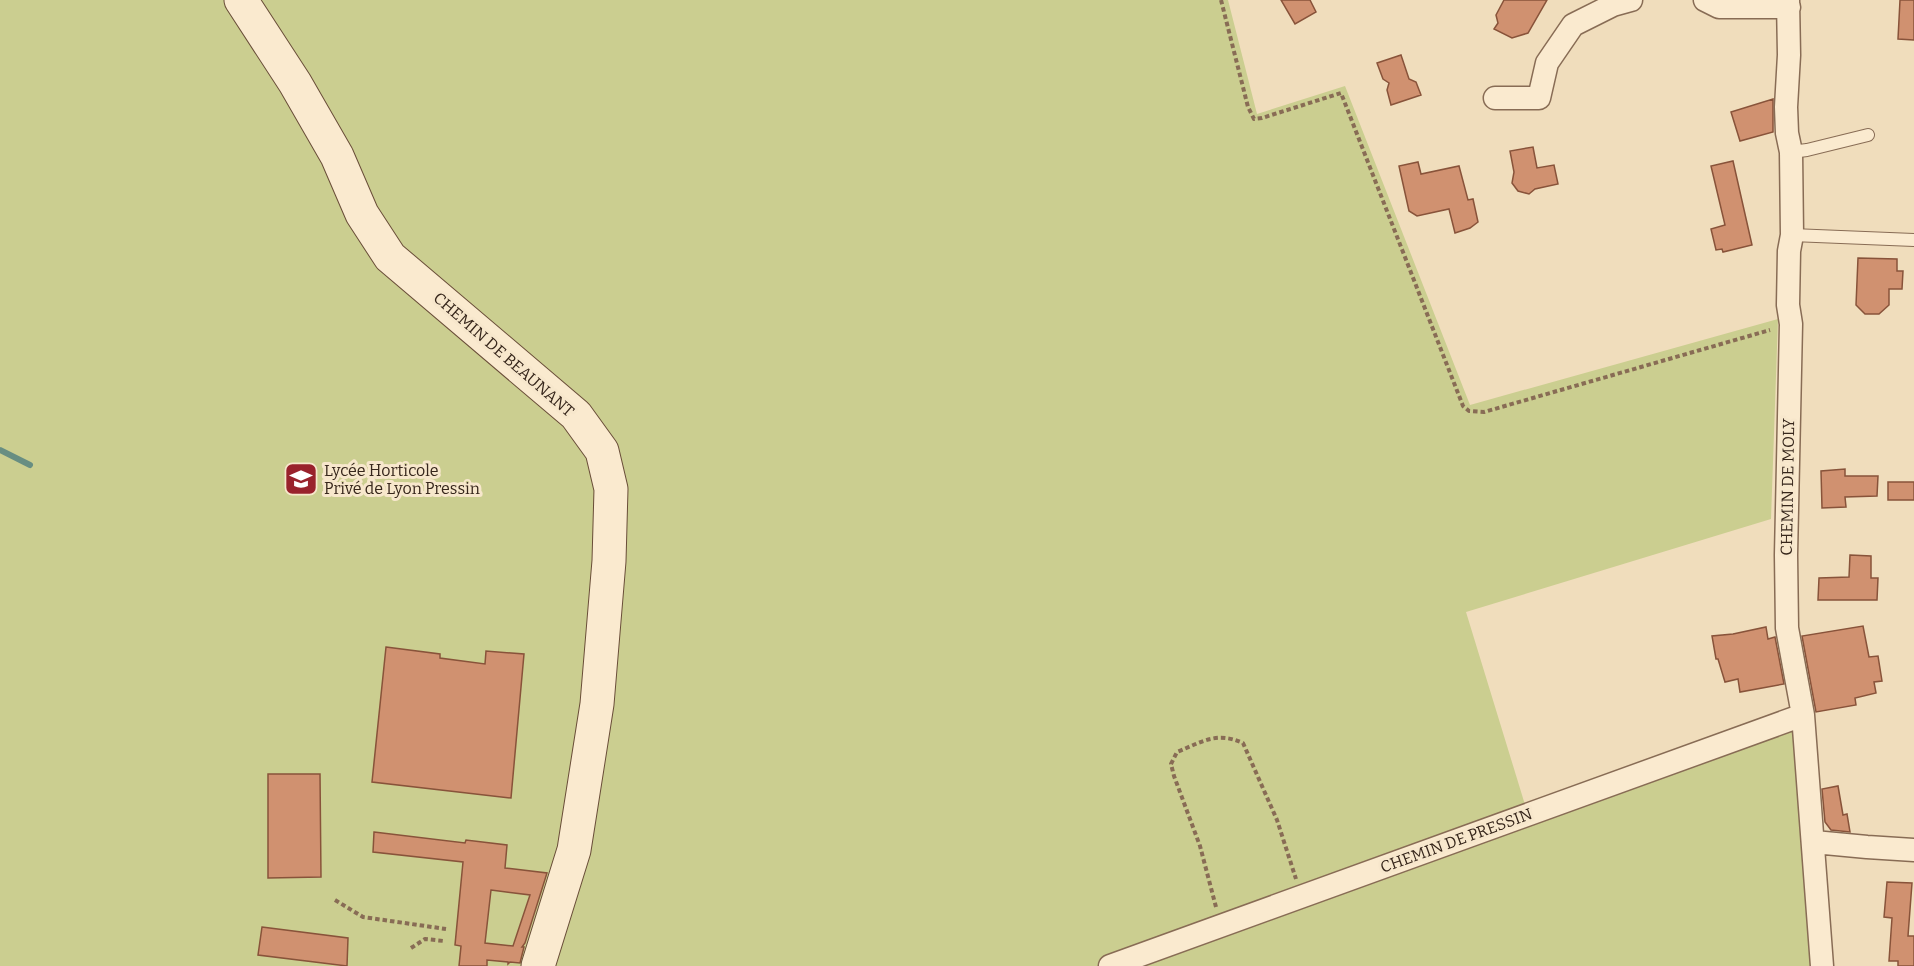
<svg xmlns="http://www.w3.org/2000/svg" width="1914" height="966" font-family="Bitter,serif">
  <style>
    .green { fill: #cbce90 }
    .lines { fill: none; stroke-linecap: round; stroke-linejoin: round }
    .stream { stroke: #688e82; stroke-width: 6 }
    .building { fill: #d09170; stroke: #88533a; stroke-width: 1.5; fill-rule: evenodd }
    .lane-casing { stroke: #886c55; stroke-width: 14 }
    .street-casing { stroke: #886c55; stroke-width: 25 }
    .secondary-casing { stroke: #694d38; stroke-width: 35 }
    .path { stroke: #886c55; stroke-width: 4; stroke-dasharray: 4.5 3; stroke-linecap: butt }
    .lane { stroke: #faeacf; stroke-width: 12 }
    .street { stroke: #faeacf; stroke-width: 22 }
    .secondary { stroke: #faeacf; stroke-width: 33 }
    .labels { text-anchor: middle; stroke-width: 6; stroke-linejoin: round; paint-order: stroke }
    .street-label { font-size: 16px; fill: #36261b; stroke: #f7e7cc }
    .poi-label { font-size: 16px; fill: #36261b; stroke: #f7e7cc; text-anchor: start }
  </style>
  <rect width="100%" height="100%" fill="#f0ddbc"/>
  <path class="green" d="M 0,0 L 1228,0 L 1257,114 L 1345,86 L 1470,405 L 1778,319 L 1771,519 L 1466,612 L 1530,821 L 1795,728 L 1813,966 L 0,966 Z"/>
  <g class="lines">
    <path class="stream" d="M 0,450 L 30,465"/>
  </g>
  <path class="building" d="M 1281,0 L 1310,0 L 1316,12 L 1295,24 Z
    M 1504,0 L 1547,0 L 1528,33 L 1512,38 L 1494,29 L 1498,23 L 1496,15 Z
    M 1900,0 L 1914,0 L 1914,40 L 1898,39 Z
    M 1401,55 L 1409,79 L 1416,82 L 1421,95 L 1391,105 L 1387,90 L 1389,83 L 1383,79 L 1377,63 Z
    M 1773,99 L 1773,132 L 1740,141 L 1731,112 Z
    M 1533,147 L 1537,168 L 1554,165 L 1558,184 L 1535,189 L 1529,194 L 1518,191 L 1512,183 L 1514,172 L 1510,151 Z
    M 1733,161 L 1752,245 L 1723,252 L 1722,249 L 1716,250 L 1711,229 L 1725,225 L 1711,166 Z
    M 1418,162 L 1421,174 L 1459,166 L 1468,200 L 1473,199 L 1478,222 L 1470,228 L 1455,233 L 1449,209 L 1417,216 L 1409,211 L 1399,166 Z
    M 1858,258 L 1897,259 L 1897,271 L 1903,271 L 1902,289 L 1889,289 L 1889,305 L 1879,314 L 1865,314 L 1856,305 Z
    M 1845,469 L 1845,476 L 1878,476 L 1877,496 L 1845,497 L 1846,507 L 1822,508 L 1821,471 Z
    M 1888,482 L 1914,482 L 1914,500 L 1888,500 Z
    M 1850,555 L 1871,556 L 1871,578 L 1878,578 L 1877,600 L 1818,600 L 1819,578 L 1849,577 Z
    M 1863,626 L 1869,657 L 1878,656 L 1882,681 L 1874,682 L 1876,693 L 1855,698 L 1856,705 L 1816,712 L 1802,636 Z
    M 1766,627 L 1768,639 L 1775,637 L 1784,684 L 1740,692 L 1738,679 L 1725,682 L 1718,659 L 1716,659 L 1712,636 L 1733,634 Z
    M 386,647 L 440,654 L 440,658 L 485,664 L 486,651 L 524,654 L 511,798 L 372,782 Z
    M 268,774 L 320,774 L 321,877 L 268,878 Z
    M 1838,786 L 1843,815 L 1847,814 L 1850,832 L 1831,830 L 1825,822 L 1822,789 Z
    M 374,832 L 465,843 L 466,840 L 507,845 L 505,868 L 547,873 L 525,943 L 522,947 L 524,947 L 520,963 L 510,962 L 508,964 L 508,962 L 487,960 L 487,966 L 459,966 L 461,946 L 455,945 L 463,862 L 373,852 ZM 491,890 L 530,895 L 513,946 L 485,943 Z
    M 1887,882 L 1912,883 L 1908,936 L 1914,936 L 1914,966 L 1898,966 L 1898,961 L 1889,961 L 1892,918 L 1884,917 Z
    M 262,927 L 348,938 L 347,966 L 258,955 Z"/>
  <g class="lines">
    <defs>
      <path id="lane" d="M 1791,152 L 1807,150 L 1868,135
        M 1792,235 L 1914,240"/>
      <path id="street" d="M 1705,0 L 1719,7 L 1789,7
        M 1788,0 L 1789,55 L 1786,107 L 1787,133 L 1791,152 L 1792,235 L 1789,251 L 1788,305 L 1791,324 L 1786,555 L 1787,628 L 1803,715 L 1822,966
        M 1495,98 L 1539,98 L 1547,63 L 1573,25 L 1613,5 L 1631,0
        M 1814,842 L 1867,847 L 1914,850
        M 1110,966 L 1803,715"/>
      <path id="secondary" d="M 241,0 L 295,83 L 337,156 L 362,214 L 390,257 L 576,415 L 602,451 L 611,489 L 609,561 L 597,704 L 574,850 L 538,966"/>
    </defs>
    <use href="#lane" class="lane-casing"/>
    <use href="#street" class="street-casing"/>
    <use href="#secondary" class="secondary-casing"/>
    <path class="path" d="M 1221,0 L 1248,107 L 1254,119 L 1262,118 L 1341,93 L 1463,406 L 1469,411 L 1484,412 L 1770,330
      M 335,900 L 363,917 L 446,929
      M 1216,907 L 1200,846 L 1174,776 L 1171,764 L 1177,752 C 1202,742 1216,731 1243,743 L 1277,820 L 1296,879
      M 411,948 L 425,939 L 444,941"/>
    <use href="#lane" class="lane"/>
    <use href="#street" class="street"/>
    <use href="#secondary" class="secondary"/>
  </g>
  <defs>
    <symbol id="school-square" viewBox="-11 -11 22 22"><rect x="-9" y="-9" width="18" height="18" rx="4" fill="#99222c" stroke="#f7e7cc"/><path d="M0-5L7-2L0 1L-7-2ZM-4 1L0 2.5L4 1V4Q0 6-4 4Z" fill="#fff"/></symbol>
  </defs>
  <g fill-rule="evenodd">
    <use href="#school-square" x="282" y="460" width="38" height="38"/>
  </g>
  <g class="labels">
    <g class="street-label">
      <text transform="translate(504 354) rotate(41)" y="6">CHEMIN DE BEAUNANT</text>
      <text transform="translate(1787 487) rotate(-89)" y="6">CHEMIN DE MOLY</text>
      <text transform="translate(1456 840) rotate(-20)" y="6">CHEMIN DE PRESSIN</text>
    </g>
    <g class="poi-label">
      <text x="324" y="476">Lycée Horticole<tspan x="324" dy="18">Privé de Lyon Pressin</tspan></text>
    </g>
  </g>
</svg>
